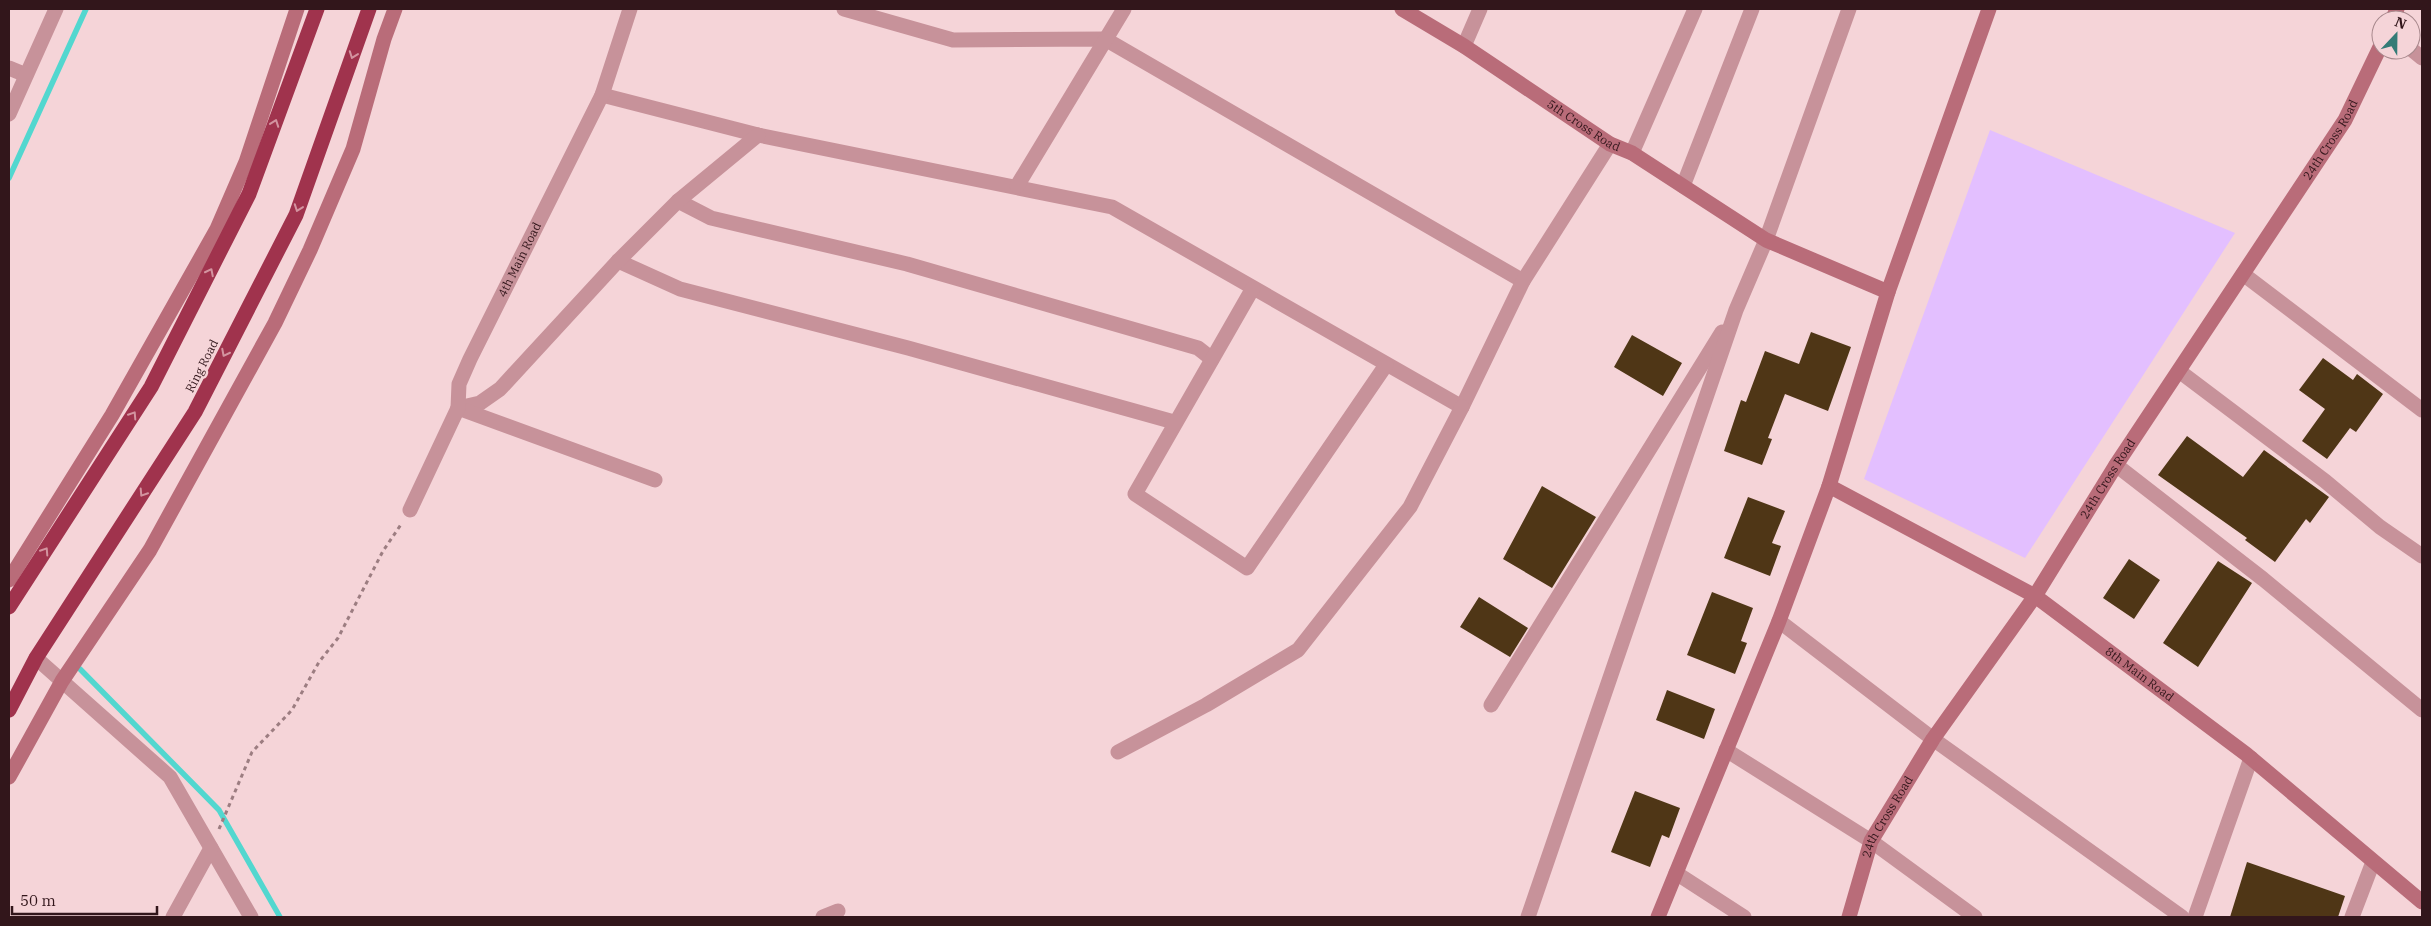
<svg xmlns="http://www.w3.org/2000/svg" width="2431" height="926" font-family="'IBM Plex Serif',serif">
  <style>
    .green { fill: #e3bfff }
    .lines { fill: none; stroke-linecap: round; stroke-linejoin: round }
    .stream { stroke: #52d7cf; stroke-width: 5.5 }
    .building { fill: #4f3616 }
    .path { stroke: #9c7d81; stroke-width: 3; stroke-dasharray: 4 4; stroke-linecap: butt }
    .street { stroke: #c7929a; stroke-width: 15 }
    .secondary { stroke: #b96c79; stroke-width: 15 }
    .highway { stroke: #a0334d; stroke-width: 15 }
    .oneway { stroke: #d394a0 }
    .labels { text-anchor: middle; stroke-width: 5; stroke-linejoin: round; paint-order: stroke }
    .street-label { font-size: 12px; fill: #32161b; stroke: #f5d4d8 }
  </style>
  <rect width="100%" height="100%" fill="#f5d4d8"/>
  <path class="green" d="M 1990,130 L 2235,233 L 2025,558 L 1864,479 Z"/>
  <g class="lines">
    <path class="stream" d="M 9,178 L 86,9
      M 80,669 L 219,810 L 280,917"/>
  </g>
  <path class="building" d="M 1811,332 L 1851,347 L 1828,411 L 1785,394 L 1768,438 L 1772,439 L 1762,465 L 1724,451 L 1741,400 L 1746,402 L 1765,351 L 1799,364 Z
    M 1632,335 L 1682,363 L 1663,396 L 1614,367 Z
    M 2323,358 L 2353,380 L 2357,374 L 2383,394 L 2356,432 L 2350,428 L 2327,459 L 2302,441 L 2325,409 L 2299,390 Z
    M 2187,436 L 2243,477 L 2264,450 L 2329,497 L 2310,523 L 2306,519 L 2275,562 L 2245,540 L 2247,538 L 2158,475 Z
    M 1542,486 L 1596,517 L 1552,588 L 1503,559 Z
    M 1748,497 L 1785,511 L 1772,543 L 1781,546 L 1770,576 L 1724,558 Z
    M 2129,559 L 2160,580 L 2134,619 L 2103,598 Z
    M 2218,561 L 2252,583 L 2198,667 L 2163,643 Z
    M 1712,592 L 1753,608 L 1741,641 L 1747,643 L 1735,674 L 1687,655 Z
    M 1479,597 L 1528,628 L 1510,657 L 1460,627 Z
    M 1667,690 L 1715,709 L 1704,739 L 1656,720 Z
    M 1635,791 L 1680,808 L 1669,838 L 1662,835 L 1650,867 L 1611,852 Z
    M 2247,862 L 2345,896 L 2338,917 L 2230,917 Z"/>
  <g class="lines">
    <path class="path" d="M 219,829 L 252,752 L 292,710 L 319,662 L 338,638 L 383,551 L 402,523"/>
    <g class="street">
      <path d="M 844,9 L 953,40 L 1105,39 L 1523,281"/>
      <path d="M 1464,46 L 1480,9"/>
      <path d="M 2411,49 L 2422,58"/>
      <path d="M 9,68 L 26,75"/>
      <path d="M 602,95 L 758,135 L 1112,207 L 1462,407 L 1523,281 L 1610,144"/>
      <path d="M 9,114 L 56,9"/>
      <path d="M 1632,153 L 1695,9"/>
      <path d="M 1017,186 L 1124,9"/>
      <path d="M 1683,186 L 1752,9"/>
      <path d="M 678,201 L 711,218 L 907,264 L 1198,348 L 1212,359"/>
      <path d="M 618,261 L 680,289 L 908,348 L 1174,422"/>
      <path d="M 2243,274 L 2422,410"/>
      <path d="M 1253,288 L 1135,494 L 1247,568 L 1386,365"/>
      <path d="M 2179,371 L 2325,481 L 2380,527 L 2422,556"/>
      <path d="M 458,408 L 480,403 L 500,389 L 618,261 L 678,201 L 758,135"/>
      <path d="M 458,408 L 655,480"/>
      <path d="M 2116,465 L 2263,579 L 2422,710"/>
      <path id="s1" d="M 410,510 L 458,408 L 459,384 L 470,359 L 602,95 L 630,9"/>
      <path d="M 1779,621 L 1933,739 L 2182,917"/>
      <path d="M 36,658 L 170,777 L 251,917"/>
      <path d="M 1491,705 L 1722,332"/>
      <path d="M 1726,750 L 1871,841 L 1975,917"/>
      <path d="M 1118,752 L 1206,705 L 1298,650 L 1410,507 L 1462,407"/>
      <path d="M 1676,873 L 1744,917"/>
      <path d="M 173,917 L 211,848"/>
      <path d="M 823,917 L 838,911"/>
      <path d="M 1528,917 L 1736,310 L 1766,240 L 1849,9"/>
      <path d="M 2195,917 L 2251,758"/>
      <path d="M 2352,917 L 2373,862"/>
    </g>
    <g class="secondary">
      <path id="s2" d="M 1402,9 L 1464,46 L 1610,144 L 1632,153 L 1766,240 L 1888,292"/>
      <path d="M 2392,20 L 2397,9"/>
      <path id="s3" d="M 1829,486 L 2035,596 L 2246,754 L 2422,902"/>
      <path d="M 9,580 L 112,415 L 217,229 L 246,162 L 297,9"/>
      <path d="M 9,777 L 62,681 L 150,550 L 275,323 L 310,250 L 353,149 L 384,39 L 395,9"/>
      <path d="M 1658,917 L 1779,621 L 1829,486 L 1888,292 L 1989,9"/>
      <path id="s4" d="M 1849,917 L 1871,841 L 1933,739 L 2035,596 L 2116,465 L 2345,120 L 2381,45"/>
    </g>
    <path class="highway" d="M 9,607 L 151,387 L 249,194 L 317,9
      M 9,710 L 36,658 L 195,412 L 296,215 L 369,9"/>
  </g>
  <defs><path id="oneway-chevron" d="M-2-3.5L2.5 0L-2 3.5" fill="none" stroke-width="1.6" stroke-linecap="round" stroke-linejoin="round" transform="scale(1.25)"/></defs>
  <g class="oneway">
    <use href="#oneway-chevron" transform="translate(353 55) rotate(110)"/>
    <use href="#oneway-chevron" transform="translate(275 123) rotate(-70)"/>
    <use href="#oneway-chevron" transform="translate(298 208) rotate(110)"/>
    <use href="#oneway-chevron" transform="translate(210 272) rotate(-63)"/>
    <use href="#oneway-chevron" transform="translate(225 353) rotate(117)"/>
    <use href="#oneway-chevron" transform="translate(133 415) rotate(-57)"/>
    <use href="#oneway-chevron" transform="translate(143 493) rotate(123)"/>
    <use href="#oneway-chevron" transform="translate(45 551) rotate(-57)"/>
  </g>
  <g class="labels">
    <g class="street-label">
      <text dy="4" stroke="none"><textPath href="#s2" startOffset="216">5th Cross Road</textPath></text>
      <text dy="4" stroke="none"><textPath href="#s4" startOffset="918">24th Cross Road</textPath></text>
      <text dy="4" stroke="none"><textPath href="#s1" startOffset="275">4th Main Road</textPath></text>
      <text transform="translate(202 366) rotate(-63)" y="4">Ring Road</text>
      <text dy="4" stroke="none"><textPath href="#s4" startOffset="512">24th Cross Road</textPath></text>
      <text dy="4" stroke="none"><textPath href="#s3" startOffset="364">8th Main Road</textPath></text>
      <text dy="4" stroke="none"><textPath href="#s4" startOffset="108">24th Cross Road</textPath></text>
    </g>
  </g>
  <rect width="2431" height="926" fill="none" stroke="#32161b" stroke-width="20"/>
  <g transform="translate(2396 35) rotate(22)"><circle r="24" fill="#f5d4d8" stroke="#a7888c"/>
  <path d="M0-4L9 19L0 12L-9 19Z" fill="#347c77"/>
  <text y="-8" font-size="14" font-weight="bold" text-anchor="middle" fill="#32161b">N</text>
  </g>
  <path d="M12 906v8h145v-8" fill="none" stroke="#32161b" stroke-width="2.5"/>
  <text x="20" y="906" font-size="15" fill="#32161b" stroke="#f5d4d8" stroke-width="4" paint-order="stroke">50 m</text>
</svg>
